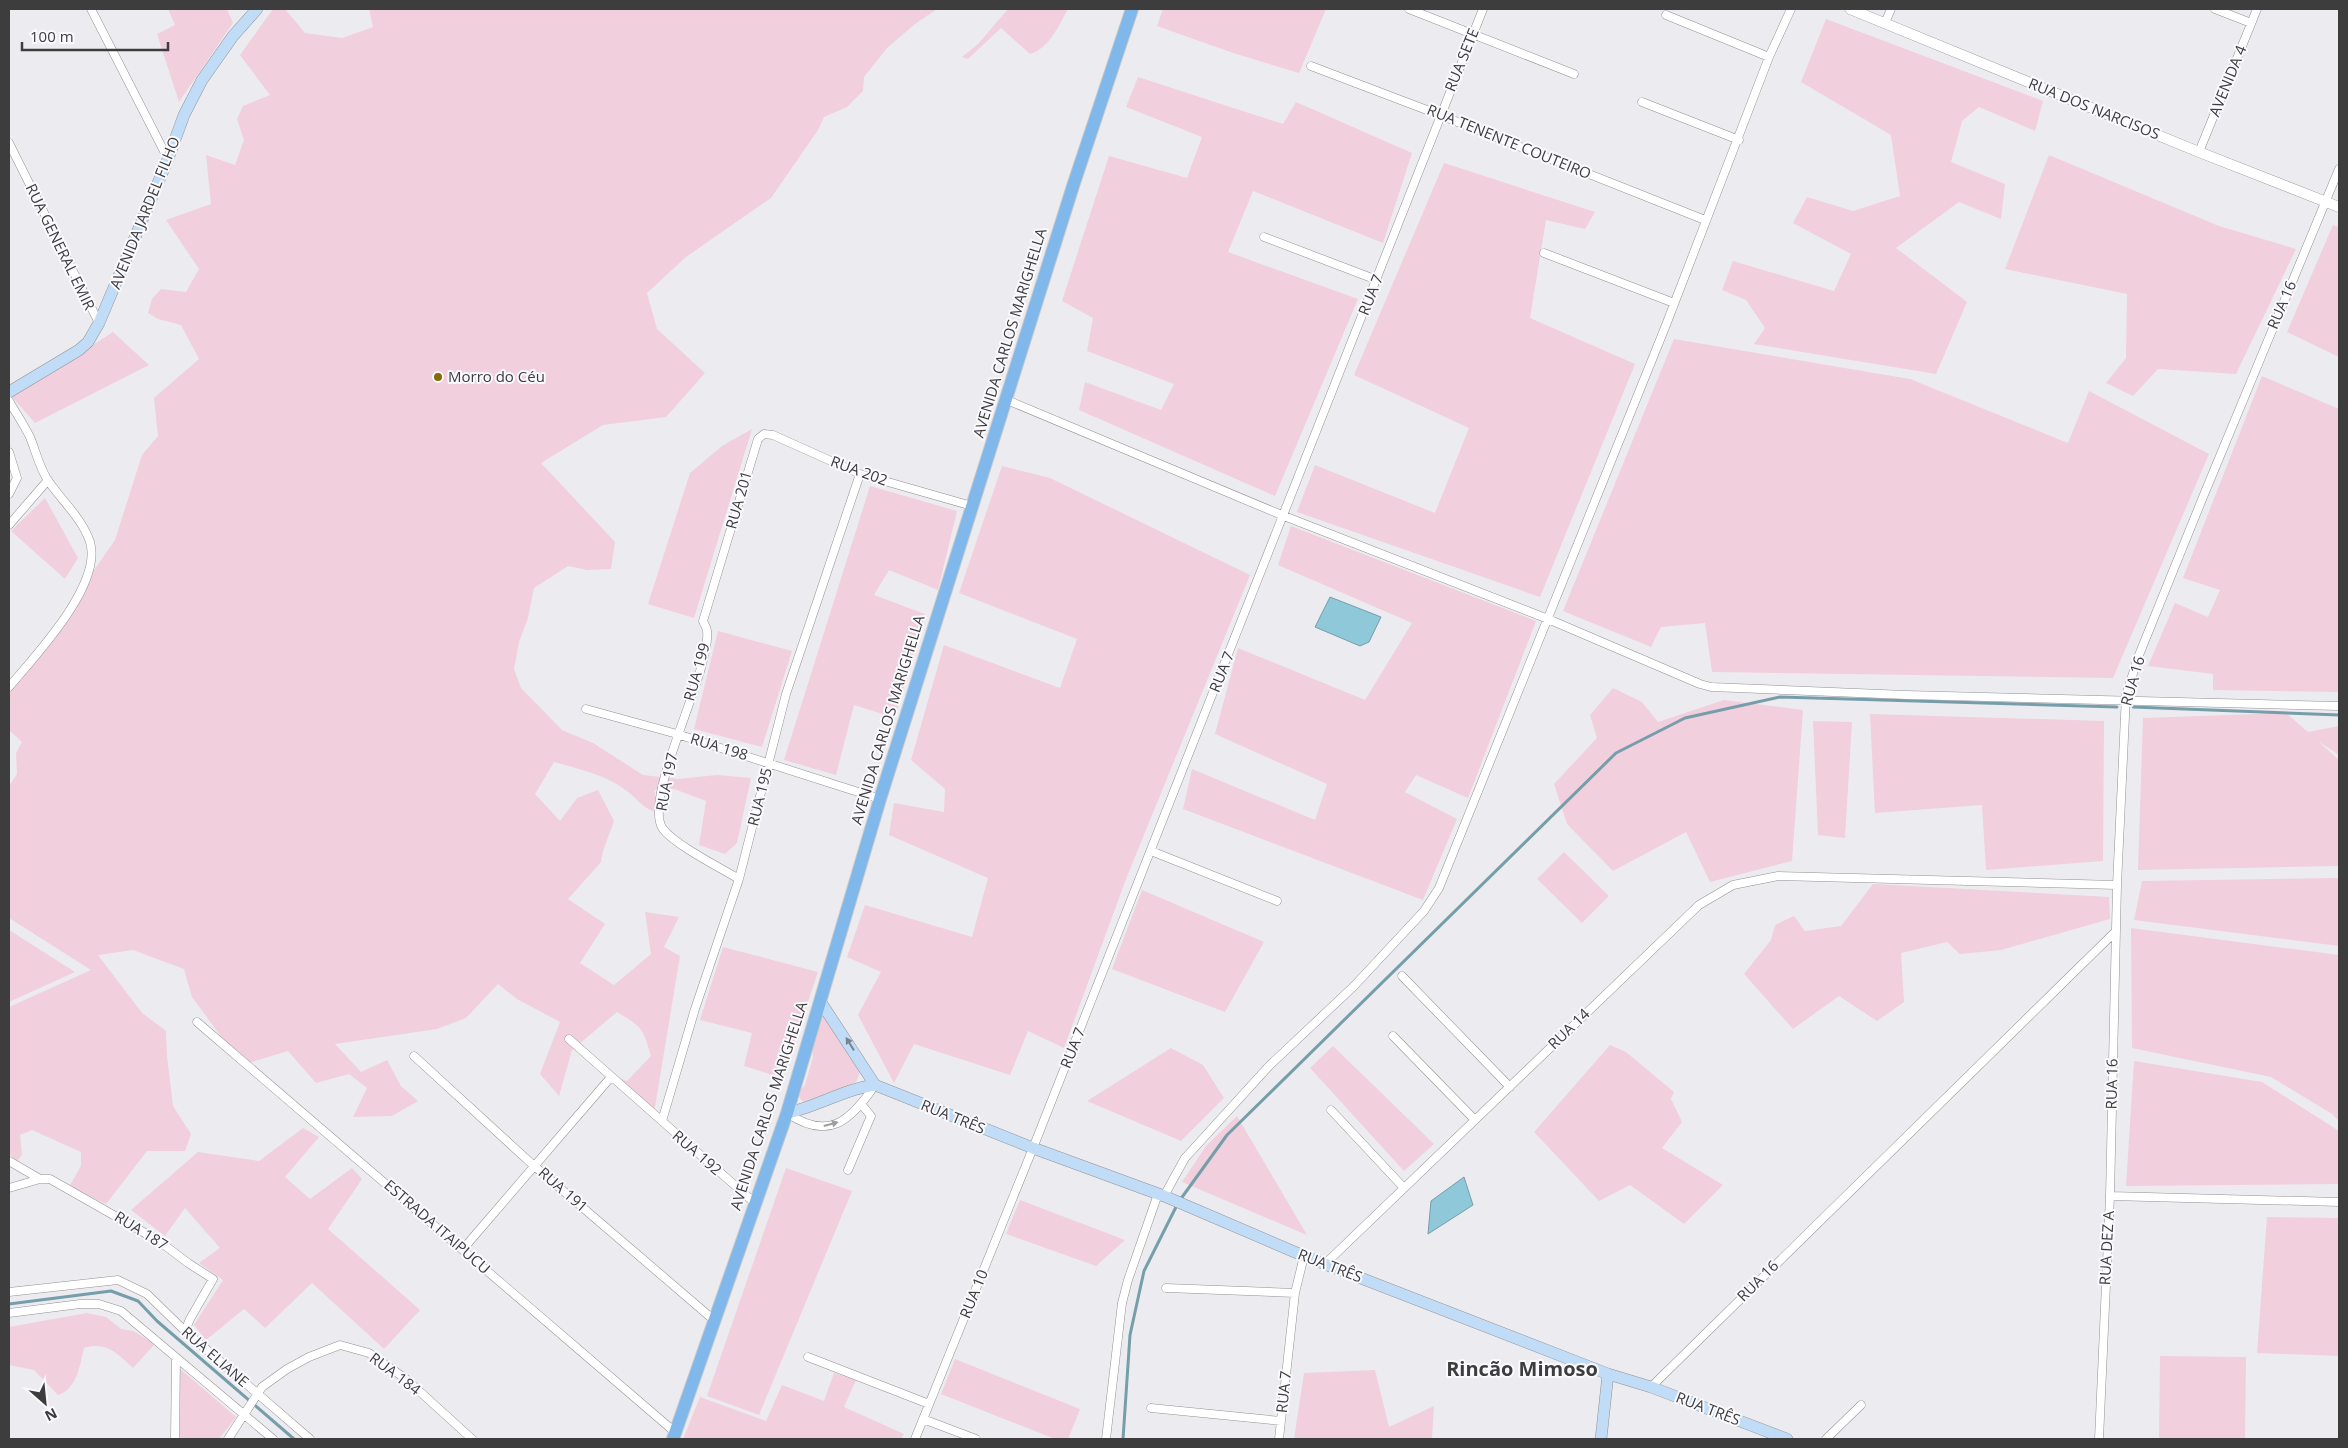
<svg xmlns="http://www.w3.org/2000/svg" width="2348" height="1448" font-family="'Open Sans',sans-serif">
  <style>
    .green { fill: #f1cfdd }
    .water { fill: #8fc8d9; stroke: #769eaa }
    .lines { fill: none; stroke-linecap: round; stroke-linejoin: round }
    .stream { stroke: #769eaa; stroke-width: 3 }
    .minor-casing { stroke: #929295; stroke-width: 9 }
    .tertiary-casing { stroke: #929295; stroke-width: 11 }
    .secondary-casing { stroke: #929295; stroke-width: 12 }
    .primary-casing { stroke: #c9c9c9; stroke-width: 14 }
    .minor { stroke: #fff; stroke-width: 8 }
    .tertiary { stroke: #fff; stroke-width: 10 }
    .secondary { stroke: #c0dcf6; stroke-width: 11 }
    .primary { stroke: #81b8ec; stroke-width: 12 }
    .oneway { fill: #788591 }
    .oneway2 { fill: #9e9e9e }
    .poi-dot { fill: #866a06; stroke: #fafafe; stroke-width: 2 }
    .labels { text-anchor: middle; stroke-width: 4; stroke-linejoin: round; paint-order: stroke }
    .street-label { font-size: 15px; fill: #3d3d3e; stroke: #fafafe }
    .poi-label { font-size: 15px; fill: #3d3d3e; stroke: #fafafe; text-anchor: start }
    .district-label { font-size: 20px; font-weight: bold; fill: #3d3d3e; stroke: #fafafe }
  </style>
  <rect width="100%" height="100%" fill="#ececf0"/>
  <path class="green" d="M 168,9 L 227,9 L 233,23 L 179,102 L 157,34 L 175,25 Z
    M 273,9 L 285,9 L 305,33 L 342,38 L 373,27 L 369,9 L 937,9 L 915,24 L 887,48 L 864,77 L 863,91 L 847,107 L 824,117 L 818,130 L 771,198 L 686,257 L 647,293 L 657,329 L 705,373 L 666,417 L 603,425 L 541,463 L 615,542 L 611,569 L 587,570 L 568,566 L 534,588 L 528,618 L 519,642 L 514,669 L 521,688 L 562,730 L 593,743 L 643,775 L 678,779 L 717,775 L 751,778 L 737,843 L 725,854 L 699,845 L 706,801 L 674,789 L 654,790 L 659,812 C 642,810 638,798 624,789 C 604,774 578,769 554,762 L 535,794 L 560,821 L 577,798 L 598,790 L 614,821 L 603,851 L 601,862 L 568,899 L 605,924 L 580,963 L 614,985 L 651,954 L 645,912 L 679,917 L 664,947 L 680,956 L 654,1113 L 623,1090 L 622,1079 L 627,1081 L 651,1056 C 643,1028 642,1027 617,1012 L 572,1050 L 559,1096 L 540,1074 L 560,1022 L 517,999 L 498,984 L 466,1018 L 437,1029 L 335,1044 L 361,1072 L 387,1060 L 401,1086 L 418,1101 L 392,1116 L 353,1117 L 367,1088 L 349,1074 L 316,1083 L 288,1051 L 242,1065 L 192,997 L 184,969 L 133,950 L 98,955 L 142,1013 L 166,1031 L 167,1056 L 173,1106 L 191,1134 L 185,1151 L 147,1151 L 106,1204 L 69,1187 L 81,1166 L 81,1152 L 32,1130 L 20,1135 L 22,1155 L 17,1161 L 9,1154 L 9,1007 L 91,970 L 9,918 L 9,786 L 17,774 L 16,753 L 22,742 L 9,730 L 9,693 L 115,540 L 142,455 L 158,436 L 154,398 L 199,359 L 181,325 L 158,319 L 148,313 L 152,299 L 161,289 L 186,292 L 199,269 L 166,220 L 211,204 L 206,155 L 235,165 L 244,140 L 237,119 L 243,106 L 270,95 L 240,55 Z
    M 1008,9 L 1068,9 C 1059,25 1049,49 1030,54 L 1001,28 L 968,59 L 962,57 L 978,44 Z
    M 1163,9 L 1326,9 L 1299,73 L 1233,53 L 1157,26 Z
    M 1826,19 L 2043,101 L 2035,131 L 1979,107 L 1962,121 L 1951,162 L 2005,184 L 2001,219 L 1959,202 L 1896,248 L 1967,302 L 1936,374 L 1754,344 L 1765,328 L 1746,300 L 1722,290 L 1733,261 L 1834,291 L 1851,254 L 1793,223 L 1807,197 L 1853,211 L 1900,196 L 1891,135 L 1801,82 Z
    M 1138,77 L 1283,124 L 1296,102 L 1412,153 L 1383,243 L 1253,191 L 1228,252 L 1358,299 L 1275,496 L 1079,410 L 1085,382 L 1161,410 L 1174,384 L 1087,351 L 1093,318 L 1062,301 L 1109,156 L 1187,178 L 1202,137 L 1126,107 Z
    M 2049,155 L 2219,226 L 2296,249 L 2236,374 L 2158,369 L 2133,396 L 2106,383 L 2126,358 L 2127,294 L 2005,269 Z
    M 1444,163 L 1595,212 L 1585,229 L 1546,220 L 1530,318 L 1635,364 L 1540,597 L 1297,512 L 1315,465 L 1435,513 L 1469,428 L 1354,375 Z
    M 2333,225 L 2339,227 L 2339,357 L 2287,332 Z
    M 113,332 L 149,365 L 35,423 L 12,397 Z
    M 1674,339 L 1910,379 L 2068,443 L 2089,391 L 2209,454 L 2113,678 L 1712,672 L 1705,623 L 1661,627 L 1651,647 L 1563,611 Z
    M 2262,376 L 2339,409 L 2339,692 L 2213,690 L 2213,674 L 2148,666 L 2175,603 L 2208,617 L 2220,590 L 2183,578 Z
    M 752,429 L 694,618 L 648,604 L 690,473 L 722,446 Z
    M 1002,466 L 1050,478 L 1250,575 L 1126,879 L 1064,1048 L 1028,1031 L 1010,1075 L 914,1044 L 894,1083 L 858,1015 L 881,972 L 847,957 L 865,905 L 972,937 L 988,878 L 889,835 L 894,803 L 944,812 L 945,789 L 911,760 L 944,645 L 1060,688 L 1077,639 L 959,593 Z
    M 870,486 L 957,511 L 938,590 L 889,570 L 874,595 L 925,614 L 895,718 L 854,705 L 836,775 L 784,760 Z
    M 45,498 L 78,558 L 65,579 L 11,531 Z
    M 1291,526 L 1536,621 L 1468,798 L 1416,775 L 1405,792 L 1457,819 L 1423,900 L 1183,809 L 1192,769 L 1315,820 L 1327,784 L 1215,734 L 1238,648 L 1365,700 L 1412,623 L 1278,565 Z
    M 718,631 L 792,651 L 762,747 L 694,729 Z
    M 1613,688 L 1642,702 L 1658,722 L 1724,700 L 1803,710 L 1792,861 L 1710,882 L 1686,832 L 1613,871 L 1567,824 L 1554,784 L 1597,738 L 1590,715 Z
    M 2286,713 L 2308,732 L 2339,726 L 2339,755 L 2318,741 L 2339,760 L 2339,866 L 2138,870 L 2143,718 Z
    M 1870,714 L 2104,721 L 2103,861 L 1986,870 L 1982,805 L 1875,813 Z
    M 1813,721 L 1852,722 L 1845,838 L 1818,835 Z
    M 1564,852 L 1609,896 L 1582,923 L 1537,879 Z
    M 2339,878 L 2339,946 L 2134,920 L 2142,881 Z
    M 1873,884 L 2109,897 L 2110,919 L 2001,950 L 1960,954 L 1947,942 L 1901,953 L 1904,1002 L 1877,1021 L 1839,996 L 1793,1029 L 1744,974 L 1771,940 L 1775,925 L 1794,916 L 1805,931 L 1841,926 Z
    M 1142,890 L 1264,942 L 1225,1012 L 1112,969 Z
    M 2131,928 L 2339,955 L 2339,1121 L 2332,1114 L 2271,1077 L 2132,1048 Z
    M 9,930 L 75,972 L 9,1002 Z
    M 723,947 L 818,972 L 782,1078 L 744,1066 L 752,1033 L 700,1020 Z
    M 821,1016 L 826,1018 L 860,1072 L 856,1082 L 810,1103 C 802,1102 800,1100 798,1093 L 805,1085 L 813,1057 L 812,1046 Z
    M 1610,1045 L 1626,1052 L 1674,1092 L 1671,1099 L 1682,1122 L 1662,1148 L 1723,1185 L 1684,1224 L 1630,1185 L 1599,1201 L 1534,1132 Z
    M 1333,1046 L 1434,1144 L 1404,1171 L 1310,1068 Z
    M 1171,1048 L 1203,1065 L 1224,1098 L 1181,1141 L 1087,1101 Z
    M 2134,1061 L 2262,1082 L 2339,1131 L 2339,1184 L 2126,1186 Z
    M 1237,1116 L 1307,1235 L 1182,1182 L 1206,1146 Z
    M 303,1128 L 319,1137 L 285,1177 L 310,1199 L 352,1168 L 362,1179 L 328,1229 L 420,1310 L 384,1349 L 312,1283 L 265,1328 L 244,1309 L 206,1340 L 194,1325 L 223,1280 L 199,1263 L 220,1248 L 185,1208 L 165,1236 L 131,1210 L 198,1152 L 259,1161 Z
    M 786,1168 L 852,1191 L 759,1415 L 707,1396 Z
    M 1020,1200 L 1125,1240 L 1096,1266 L 1006,1234 Z
    M 2267,1217 L 2339,1218 L 2339,1356 L 2257,1353 Z
    M 87,1313 L 106,1317 L 121,1329 L 133,1331 L 155,1344 L 133,1368 C 117,1353 106,1341 84,1348 C 80,1365 77,1389 58,1395 L 34,1370 L 9,1365 L 9,1327 Z
    M 2160,1356 L 2246,1357 L 2245,1439 L 2159,1439 Z
    M 955,1359 L 1080,1409 L 1068,1439 L 1055,1439 L 941,1394 Z
    M 179,1368 L 236,1417 L 219,1439 L 180,1439 Z
    M 1375,1370 L 1389,1427 L 1434,1406 L 1432,1439 L 1294,1439 L 1304,1373 Z
    M 834,1373 L 856,1380 L 844,1407 L 904,1434 L 901,1439 L 683,1439 L 700,1397 L 766,1421 L 782,1385 L 824,1401 Z"/>
  <path class="water" d="M 1330,597 L 1381,617 L 1369,642 L 1360,646 L 1315,627 Z
    M 1464,1177 L 1473,1205 L 1428,1234 L 1431,1201 Z"/>
  <g class="lines">
    <path class="stream" d="M 2133,707 L 2339,715
      M 1180,1200 L 1227,1135 L 1616,753 L 1685,718 L 1780,697 L 2117,707
      M 9,1304 L 111,1291 L 138,1301 L 157,1321 L 294,1439
      M 1123,1439 L 1130,1335 L 1144,1271 L 1177,1205"/>
    <defs>
      <path id="minor" d="M 91,9 L 168,159
        M 1409,9 L 1574,74
        M 2215,9 L 2251,23
        M 1666,15 L 1769,57
        M 1885,23 L 1891,9
        M 1311,66 L 1440,115 L 1705,220
        M 1642,102 L 1739,140
        M 9,143 L 99,323
        M 2199,152 L 2257,9
        M 1264,237 L 1377,280
        M 1544,253 L 1674,303
        M 1007,400 L 1284,516 L 1548,619 L 1700,684 L 1711,687 L 1906,695 L 2339,706
        M 9,401 C 16,413 24,425 30,437 C 36,452 39,466 47,479 C 61,500 82,518 90,542 C 103,585 34,657 9,687
        M 9,452 L 17,478 L 9,494
        M 9,525 L 48,480
        M 586,709 L 677,734 L 880,799
        M 1151,851 L 1277,901
        M 739,879 C 721,868 675,845 663,829 C 641,799 712,670 707,631 C 707,628 704,624 703,621 L 758,439 L 764,434 L 773,435 L 860,474 L 972,506
        M 1402,976 L 1510,1087
        M 197,1022 L 676,1433
        M 1393,1036 L 1474,1119
        M 569,1039 L 756,1204
        M 414,1056 L 533,1165 L 715,1321
        M 1331,1110 L 1404,1188
        M 787,1113 C 828,1141 850,1122 875,1085
        M 662,1121 L 695,1009 L 739,879 L 786,694 L 860,474
        M 9,1161 L 40,1179
        M 848,1170 L 871,1116 L 862,1105
        M 9,1188 L 40,1179 L 50,1179 L 159,1241 L 188,1263 L 213,1279 L 190,1319 L 185,1331
        M 1164,1196 L 1185,1158 L 1197,1145 L 1269,1066 L 1354,986 L 1424,911 L 1439,888 L 1666,325 L 1769,57 L 1791,9
        M 2110,1196 L 2339,1202
        M 463,1249 L 611,1077
        M 1325,1264 L 1699,905 L 1733,885 L 1778,876 L 2117,885
        M 1166,1288 L 1295,1293
        M 9,1292 L 118,1280 L 147,1294 L 185,1331 L 310,1439
        M 9,1313 L 80,1304 L 99,1304 L 121,1311 L 273,1439
        M 808,1357 L 929,1404
        M 1651,1387 L 2116,931
        M 1151,1408 L 1281,1421
        M 923,1419 L 976,1439
        M 175,1439 L 176,1358
        M 228,1439 L 262,1387 L 287,1369 L 309,1357 L 340,1345 L 369,1353 L 406,1379 L 472,1439
        M 915,1439 L 1033,1148 L 1483,9
        M 1106,1439 L 1122,1303 L 1128,1280 L 1158,1194
        M 1279,1439 L 1295,1293 L 1304,1256
        M 1826,1439 L 1861,1405
        M 2099,1439 L 2110,1196 L 2117,885 L 2126,695 L 2139,655 L 2203,497 L 2339,169"/>
      <path id="tertiary" d="M 1850,9 L 2199,152 L 2339,207"/>
      <path id="secondary" d="M 9,392 L 79,350 L 88,342 L 99,323 L 168,159 L 184,115 L 202,80 L 233,36 L 257,9
        M 820,1001 L 875,1085
        M 787,1113 C 817,1107 844,1089 875,1085 L 1033,1148 L 1164,1196 L 1304,1256 L 1608,1374 L 1651,1387 L 1787,1439
        M 1601,1439 L 1608,1374"/>
      <path id="primary" d="M 673,1439 L 787,1113 L 880,799 L 1073,186 L 1132,9"/>
    </defs>
    <use href="#minor" class="minor-casing"/>
    <use href="#tertiary" class="tertiary-casing"/>
    <use href="#secondary" class="secondary-casing"/>
    <use href="#primary" class="primary-casing"/>
    <use href="#minor" class="minor"/>
    <use href="#tertiary" class="tertiary"/>
    <use href="#secondary" class="secondary"/>
    <use href="#primary" class="primary"/>
  </g>
  <defs><path id="oneway-solid" d="M-6-.8H1V-3.2L6.5 0L1 3.2V.8H-6Z" transform="scale(1.25)"/></defs>
  <use class="oneway" href="#oneway-solid" transform="translate(850 1044) rotate(-122)"/>
  <use class="oneway2" href="#oneway-solid" transform="translate(831 1124) rotate(-15)"/>
  <circle class="poi-dot" cx="438" cy="377" r="5"/>
  <g class="labels">
    <g class="street-label">
      <text transform="translate(1462 60) rotate(-68)" y="5">RUA SETE</text>
      <text transform="translate(2228 81) rotate(-68)" y="5">AVENIDA 4</text>
      <text transform="translate(2094 109) rotate(22)" y="5">RUA DOS NARCISOS</text>
      <text transform="translate(1509 142) rotate(22)" y="5">RUA TENENTE COUTEIRO</text>
      <text transform="translate(145 213) rotate(-68)" y="5">AVENIDA JARDEL FILHO</text>
      <text transform="translate(60 247) rotate(64)" y="5">RUA GENERAL EMIR</text>
      <text transform="translate(1371 295) rotate(-68)" y="5">RUA 7</text>
      <text transform="translate(2282 305) rotate(-67)" y="5">RUA 16</text>
      <text transform="translate(1010 333) rotate(-73)" y="5">AVENIDA CARLOS MARIGHELLA</text>
      <text transform="translate(859 471) rotate(20)" y="5">RUA 202</text>
      <text transform="translate(739 500) rotate(-74)" y="5">RUA 201</text>
      <text transform="translate(697 672) rotate(-74)" y="5">RUA 199</text>
      <text transform="translate(1222 672) rotate(-68)" y="5">RUA 7</text>
      <text transform="translate(2133 681) rotate(-74)" y="5">RUA 16</text>
      <text transform="translate(888 720) rotate(-73)" y="5">AVENIDA CARLOS MARIGHELLA</text>
      <text transform="translate(719 747) rotate(17)" y="5">RUA 198</text>
      <text transform="translate(667 782) rotate(-79)" y="5">RUA 197</text>
      <text transform="translate(760 797) rotate(-76)" y="5">RUA 195</text>
      <text transform="translate(1569 1029) rotate(-44)" y="5">RUA 14</text>
      <text transform="translate(1073 1048) rotate(-68)" y="5">RUA 7</text>
      <text transform="translate(2112 1084) rotate(-89)" y="5">RUA 16</text>
      <text transform="translate(769 1106) rotate(-72)" y="5">AVENIDA CARLOS MARIGHELLA</text>
      <text transform="translate(953 1117) rotate(22)" y="5">RUA TRÊS</text>
      <text transform="translate(697 1153) rotate(41)" y="5">RUA 192</text>
      <text transform="translate(563 1190) rotate(41)" y="5">RUA 191</text>
      <text transform="translate(437 1227) rotate(41)" y="5">ESTRADA ITAIPUCU</text>
      <text transform="translate(141 1231) rotate(32)" y="5">RUA 187</text>
      <text transform="translate(2107 1248) rotate(-87)" y="5">RUA DEZ A</text>
      <text transform="translate(1330 1266) rotate(21)" y="5">RUA TRÊS</text>
      <text transform="translate(1758 1281) rotate(-45)" y="5">RUA 16</text>
      <text transform="translate(974 1294) rotate(-68)" y="5">RUA 10</text>
      <text transform="translate(215 1357) rotate(41)" y="5">RUA ELIANE</text>
      <text transform="translate(395 1374) rotate(37)" y="5">RUA 184</text>
      <text transform="translate(1284 1392) rotate(-84)" y="5">RUA 7</text>
      <text transform="translate(1708 1409) rotate(21)" y="5">RUA TRÊS</text>
    </g>
    <g class="poi-label">
      <text x="448" y="382">Morro do Céu</text>
    </g>
    <g class="district-label">
      <text x="1522" y="1376">Rincão Mimoso</text>
    </g>
  </g>
  <rect width="2348" height="1448" fill="none" stroke="#3d3d3e" stroke-width="20"/>
  <g transform="translate(45 1403) rotate(153)" stroke="#fafafe" stroke-width="4" paint-order="stroke">
  <path d="M0-4L9 19L0 12L-9 19Z" fill="#3d3d3e"/>
  <text y="-8" font-size="14" font-weight="bold" text-anchor="middle" fill="#3d3d3e">N</text>
  </g>
  <path d="M22 42v8h146v-8" fill="none" stroke="#3d3d3e" stroke-width="2.5"/>
  <text x="30" y="42" font-size="15" fill="#3d3d3e" stroke="#fafafe" stroke-width="4" paint-order="stroke">100 m</text>
</svg>
